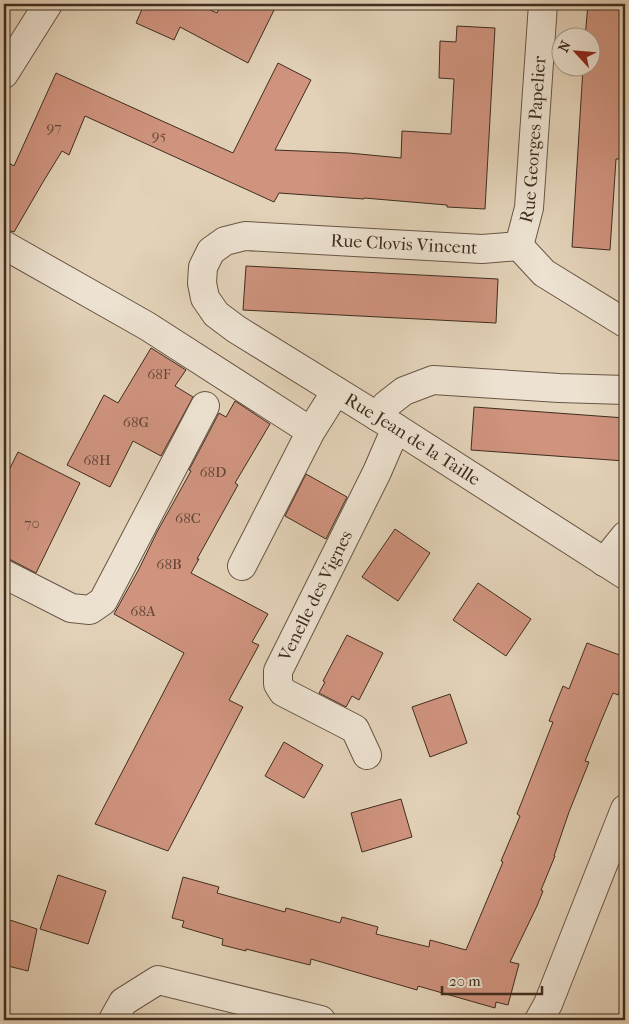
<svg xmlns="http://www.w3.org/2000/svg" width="629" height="1024" font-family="'IM FELL French Canon',serif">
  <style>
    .building { fill: #cf937e; stroke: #3f2d1f }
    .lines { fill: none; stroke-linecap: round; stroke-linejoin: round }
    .minor-casing { stroke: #685645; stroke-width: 30 }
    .minor { stroke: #ede2d1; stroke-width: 28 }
    .labels { text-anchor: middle; stroke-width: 4; stroke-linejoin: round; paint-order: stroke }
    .number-label { font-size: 15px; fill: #634637 }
    .street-label { font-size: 18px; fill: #3f2d1f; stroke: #ede2d1 }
  </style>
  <rect width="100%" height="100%" fill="#e3d2b8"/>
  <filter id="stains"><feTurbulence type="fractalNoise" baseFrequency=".004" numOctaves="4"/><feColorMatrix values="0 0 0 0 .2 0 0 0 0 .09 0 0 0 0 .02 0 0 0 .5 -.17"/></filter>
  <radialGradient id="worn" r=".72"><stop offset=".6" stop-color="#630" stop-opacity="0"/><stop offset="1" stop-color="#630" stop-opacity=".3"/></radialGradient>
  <path class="building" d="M 137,4 L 197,4 L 217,13 L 221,4 L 277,4 L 248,63 L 180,27 L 174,40 L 136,23 L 143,7 Z
    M 588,4 L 625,4 L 625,159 L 616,159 L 610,250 L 572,247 L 583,68 L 592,68 L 592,38 L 585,38 Z
    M 457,26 L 495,28 L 485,209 L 447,207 L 447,205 L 364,198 L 364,199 L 279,193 L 274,202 L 85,116 L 69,155 L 62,151 L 43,182 L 14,232 L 4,229 L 4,160 L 14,166 L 56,73 L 233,153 L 278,63 L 311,80 L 275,150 L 349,153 L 401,158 L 402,131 L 451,134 L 454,79 L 439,78 L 440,41 L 456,42 Z
    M 246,266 L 498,279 L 496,323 L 243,310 Z
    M 151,348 L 186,370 L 175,386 L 193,397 L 161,456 L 133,441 L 110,487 L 67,465 L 104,395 L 118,403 Z
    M 235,401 L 270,424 L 235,483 L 238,485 L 197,559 L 199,559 L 191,573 L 268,614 L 252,642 L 259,645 L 229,700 L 243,707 L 168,851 L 95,824 L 184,653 L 114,614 L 139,569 L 157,532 L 191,471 L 189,470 L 219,413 L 226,417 Z
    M 474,407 L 625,418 L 625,461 L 471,450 Z
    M 18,452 L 80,483 L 36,573 L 11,560 L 4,558 L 4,480 Z
    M 306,474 L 347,497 L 326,539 L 285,516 Z
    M 395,529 L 430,553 L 398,601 L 362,577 Z
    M 478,583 L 531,619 L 506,656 L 453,620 Z
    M 347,635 L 383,653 L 359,700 L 352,696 L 346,707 L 319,693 L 325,682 L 323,681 Z
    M 587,643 L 625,657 L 625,678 L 618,695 L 613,693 L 602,719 L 585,761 L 589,762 L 569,812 L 554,856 L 555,856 L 541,890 L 543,891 L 537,906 L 510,962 L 519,964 L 508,1005 L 496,1002 L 495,1008 L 418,986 L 417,990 L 311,959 L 310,965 L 246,949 L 246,951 L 222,945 L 223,939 L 182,927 L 184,921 L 172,918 L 183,877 L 219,887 L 217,893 L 285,912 L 286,908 L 340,923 L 342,917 L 378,927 L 376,934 L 429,947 L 430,940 L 466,950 L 503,862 L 501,861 L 520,816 L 517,814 L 553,722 L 549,721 L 563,686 L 569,689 Z
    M 450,694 L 467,743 L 430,757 L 412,707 Z
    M 284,742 L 323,765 L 304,798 L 265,776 Z
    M 401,799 L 412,837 L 362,852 L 351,813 Z
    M 58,875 L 106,891 L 88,944 L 40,929 Z
    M 4,918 L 37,929 L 28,971 L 4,965 Z"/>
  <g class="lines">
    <defs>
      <g id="minor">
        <path d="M 4,74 L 48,4"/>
        <path d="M 4,245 L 147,326 L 301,425"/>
        <path id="s1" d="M 519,246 L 482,249 L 245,236 L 225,241 L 211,251 L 203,267 L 202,283 L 205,298 L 216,314 L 236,329 L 396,428 L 625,575"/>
        <path id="s2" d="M 519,246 L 529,208 L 543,4"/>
        <path d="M 519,246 L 544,273 L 625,323"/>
        <path d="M 378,417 L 386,405 L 404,391 L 433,380 L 559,388 L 625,390"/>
        <path d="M 604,562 L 625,536"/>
        <path d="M 242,566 L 311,431 L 336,391"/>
        <path d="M 4,574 L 71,608 L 90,610 L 103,601 L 205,406"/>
        <path id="s3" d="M 367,755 L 355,729 L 283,692 L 278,684 L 278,671 L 377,472 L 396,428"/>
        <path d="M 113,1020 L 123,1002 L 158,980 L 321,1020"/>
        <path d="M 539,1020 L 548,1004 L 625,809"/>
      </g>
    </defs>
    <use href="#minor" class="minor-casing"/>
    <use href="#minor" class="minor"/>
  </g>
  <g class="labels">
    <g class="number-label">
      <text x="54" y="132">97</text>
      <text x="159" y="140">95</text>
      <text x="159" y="379">68F</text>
      <text x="136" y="427">68G</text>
      <text x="97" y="465">68H</text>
      <text x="213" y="477">68D</text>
      <text x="188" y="523">68C</text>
      <text x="32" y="528">70</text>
      <text x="169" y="569">68B</text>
      <text x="143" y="616">68A</text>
    </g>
    <g class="street-label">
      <text dy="6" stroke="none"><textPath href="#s2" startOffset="108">Rue Georges Papelier</textPath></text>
      <text transform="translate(404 244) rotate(3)" y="6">Rue Clovis Vincent</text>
      <text dy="6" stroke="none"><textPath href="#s1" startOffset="614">Rue Jean de la Taille</textPath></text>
      <text dy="6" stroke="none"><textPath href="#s3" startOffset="216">Venelle des Vignes</textPath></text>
    </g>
  </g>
  <rect width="629" height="1024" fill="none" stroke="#e3d2b8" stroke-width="20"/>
  <rect x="5" y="5" width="619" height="1014" fill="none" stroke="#3f2d1f" stroke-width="2.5"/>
  <rect x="10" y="10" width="609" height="1004" fill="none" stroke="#3f2d1f"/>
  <g transform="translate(576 52) rotate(296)"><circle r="24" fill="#ede2d1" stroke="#a79a8a"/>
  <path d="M0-4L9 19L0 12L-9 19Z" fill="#8f2418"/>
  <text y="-8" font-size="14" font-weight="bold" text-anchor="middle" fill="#3f2d1f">N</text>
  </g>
  <path d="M442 986v8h100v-8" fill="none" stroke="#3f2d1f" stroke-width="2.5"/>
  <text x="449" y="986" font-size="15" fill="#3f2d1f" stroke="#ede2d1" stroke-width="4" paint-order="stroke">20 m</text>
  <rect width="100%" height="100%" filter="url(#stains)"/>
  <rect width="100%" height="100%" fill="url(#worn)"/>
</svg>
